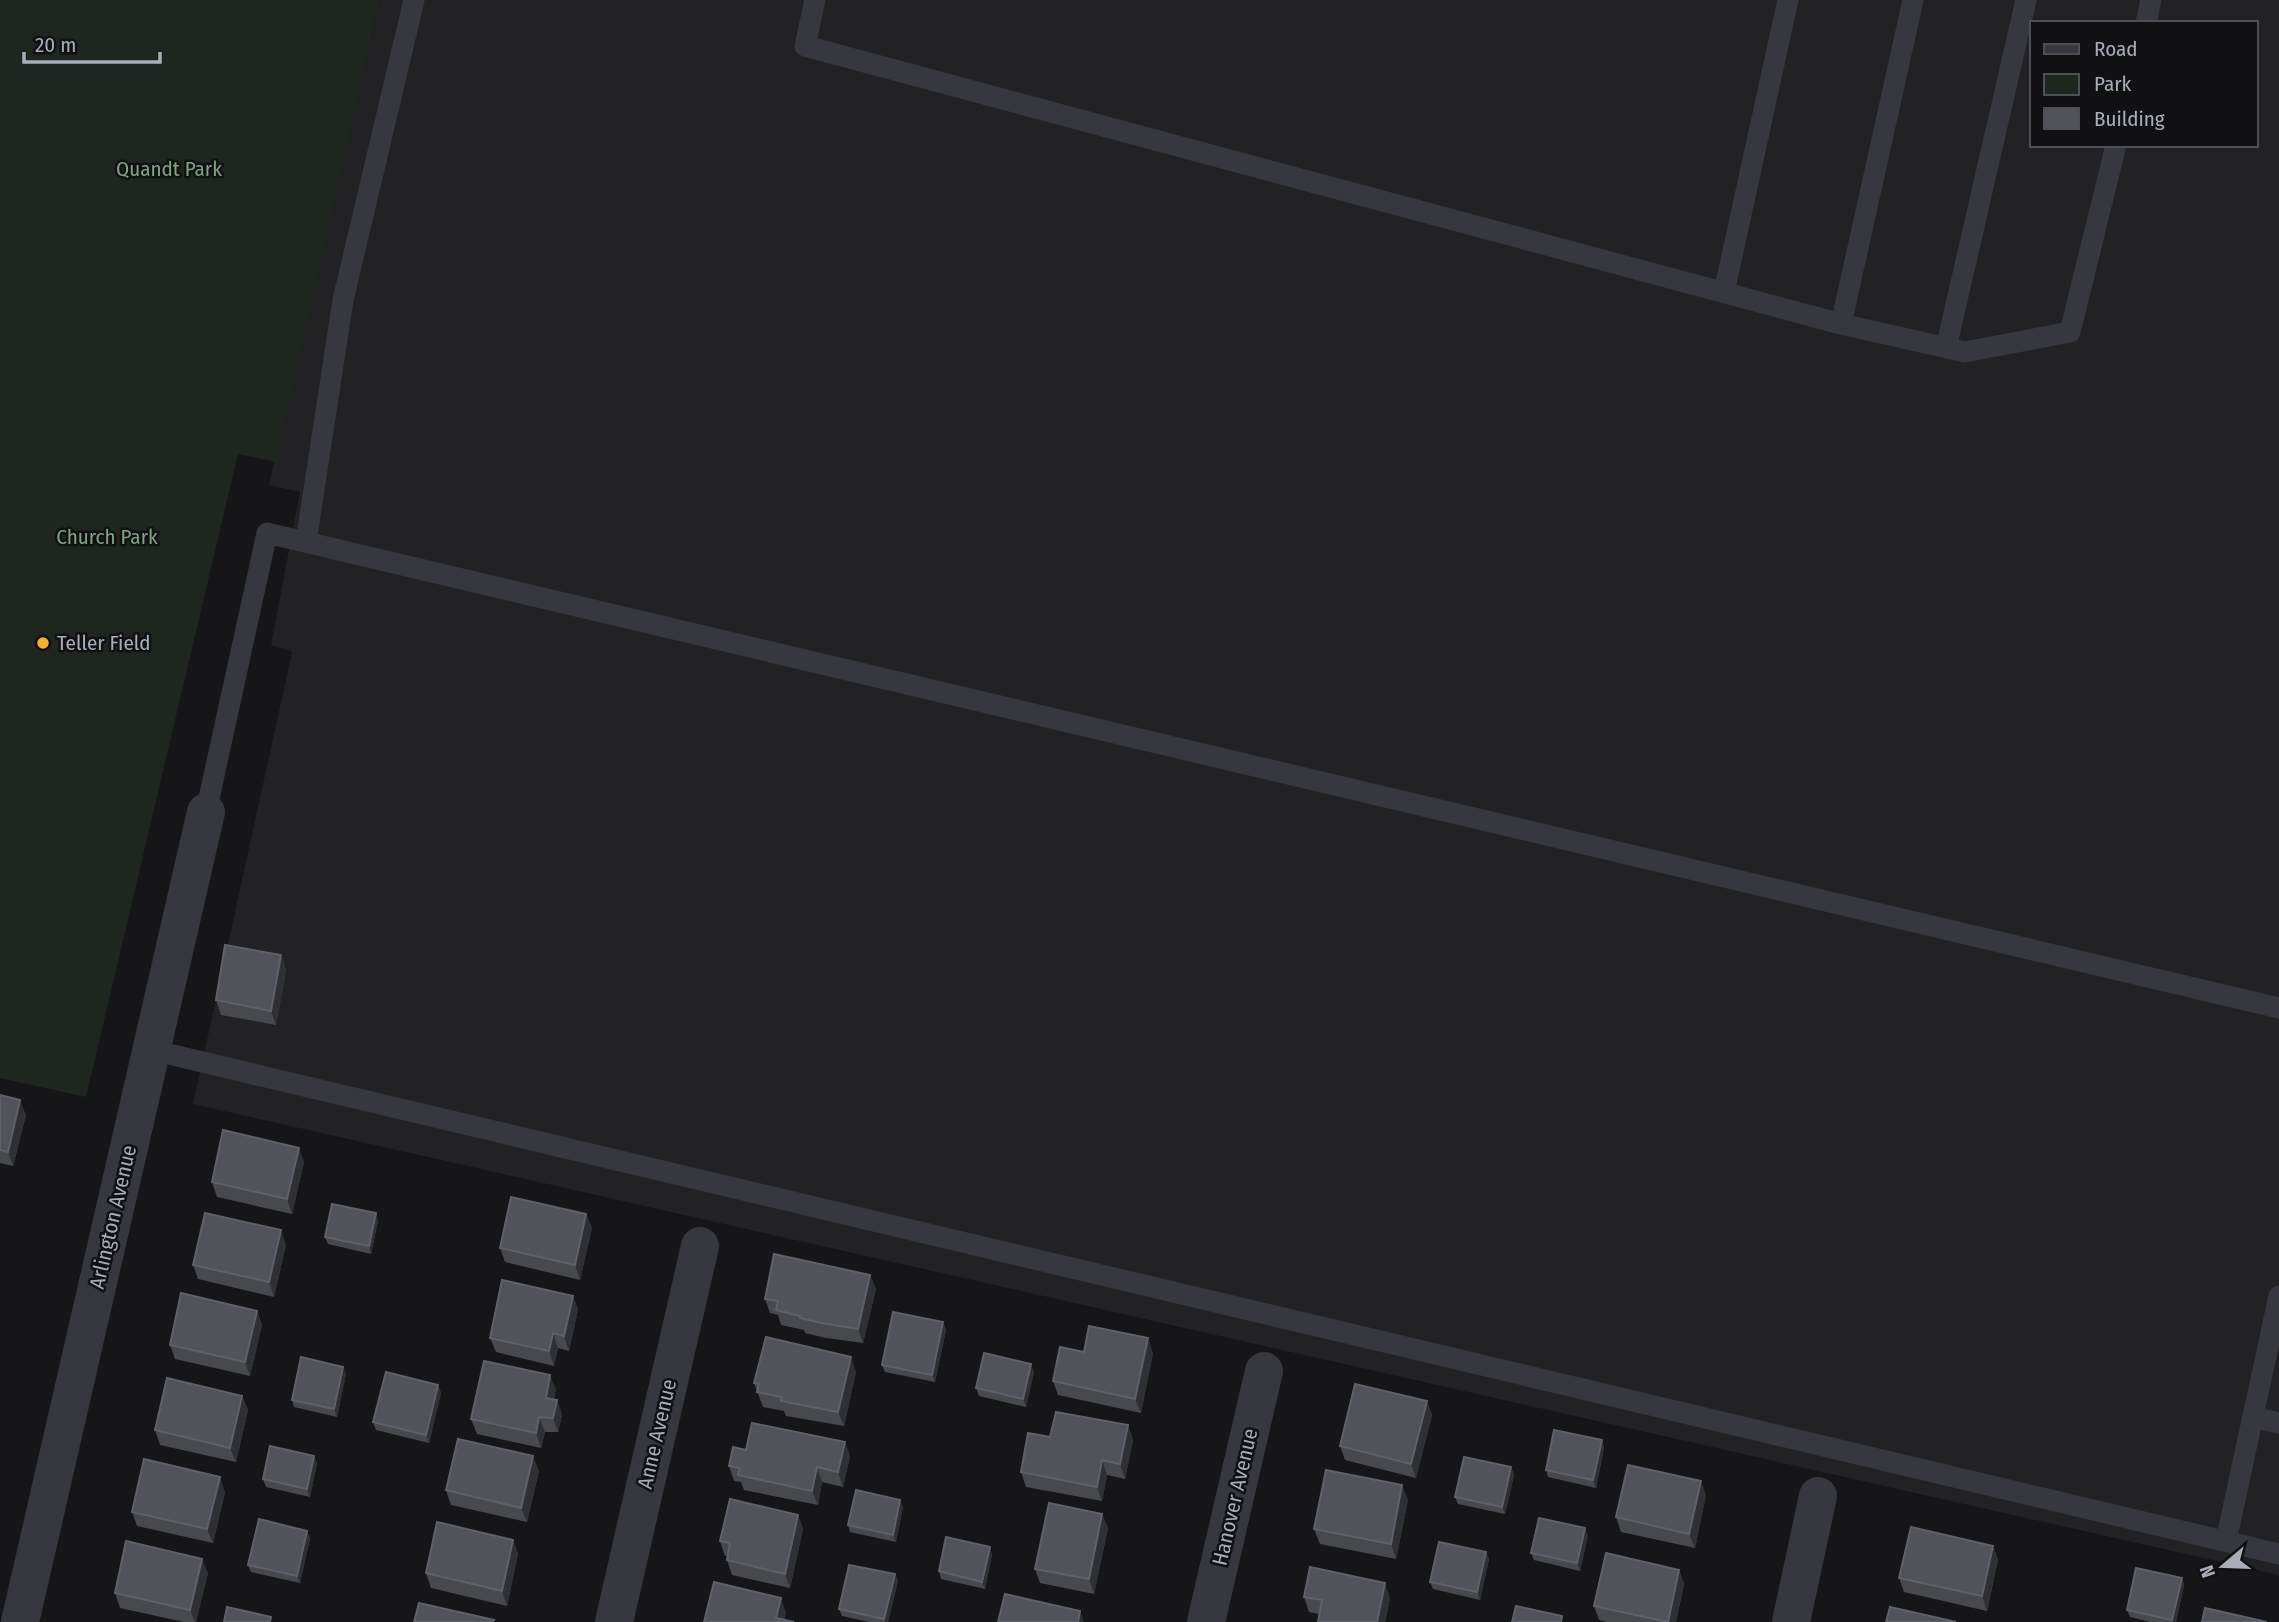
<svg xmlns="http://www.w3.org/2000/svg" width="2279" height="1622" font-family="'Fira Sans Condensed',sans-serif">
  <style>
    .built { fill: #222225; fill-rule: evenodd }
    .green { fill: #1e261f }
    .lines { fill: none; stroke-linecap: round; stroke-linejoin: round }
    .service { stroke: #37383d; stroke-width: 21 }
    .minor { stroke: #37383d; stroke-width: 38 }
    .wall { fill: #47494d }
    .shaded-wall { fill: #2f3033 }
    .building { fill: #525359; stroke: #5f6168; stroke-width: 2 }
    .poi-dot { fill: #f2b134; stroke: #111113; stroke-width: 2.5 }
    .labels { text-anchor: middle; stroke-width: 5; stroke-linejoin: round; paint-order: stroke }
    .park-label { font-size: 21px; fill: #7fa381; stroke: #111113 }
    .poi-label { font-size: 21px; fill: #a8adb8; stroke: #111113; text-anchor: start }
    .street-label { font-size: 21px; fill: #a8adb8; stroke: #111113 }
  </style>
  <rect width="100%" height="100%" fill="#161618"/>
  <path class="built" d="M 380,0 L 2279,0 L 2279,1575 L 193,1104 L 292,652 L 271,645 L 300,492 L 269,485 ZM 2032,23 L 2256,23 L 2256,145 L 2032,145 Z"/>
  <path class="green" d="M 0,0 L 380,0 L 276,462 L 238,454 L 86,1097 L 0,1078 Z"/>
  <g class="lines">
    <path class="service" d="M 815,0 L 805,46 L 1841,324 L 1965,352 L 2070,332 L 2116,145
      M 2146,23 L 2151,0
      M 1724,292 L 1788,0
      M 1841,324 L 1913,0
      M 1946,348 L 2026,0
      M 306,542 L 343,300 L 414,0
      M 206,812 L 267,533 L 2279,1008
      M 152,1050 L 2279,1554
      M 2254,1417 L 2279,1423
      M 2226,1541 L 2279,1296"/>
    <path class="minor" d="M 20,1622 L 206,812
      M 614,1622 L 700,1246
      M 1206,1622 L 1264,1371
      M 1791,1622 L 1818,1496"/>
  </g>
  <path class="wall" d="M 281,955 L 286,970 L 276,1025 L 221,1015 L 216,1000 Z
    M 0,1095 L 26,1115 L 13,1166 L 0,1163 Z
    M 304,1162 L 292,1214 L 217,1197 L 212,1182 Z
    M 376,1213 L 378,1221 L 371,1254 L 328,1244 L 325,1237 Z
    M 586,1214 L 592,1228 L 580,1280 L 505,1262 L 500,1248 Z
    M 286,1245 L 274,1297 L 198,1279 L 193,1265 Z
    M 870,1275 L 876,1289 L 863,1343 L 826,1338 L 805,1333 L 804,1330 L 781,1325 L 778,1315 L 770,1313 L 765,1299 Z
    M 573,1296 L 578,1310 L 569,1351 L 558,1348 L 554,1366 L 496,1352 L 490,1338 Z
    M 257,1311 L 262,1325 L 250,1376 L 175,1359 L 170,1345 Z
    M 943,1322 L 946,1330 L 935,1382 L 885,1372 L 882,1365 Z
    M 1084,1352 L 1153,1353 L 1141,1413 L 1058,1395 L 1053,1381 Z
    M 856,1372 L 844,1426 L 786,1416 L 784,1411 L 763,1407 L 754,1383 Z
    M 1034,1372 L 1026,1407 L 979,1396 L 976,1388 Z
    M 346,1374 L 337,1417 L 294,1407 L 292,1400 Z
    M 438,1385 L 441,1393 L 429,1443 L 376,1430 L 373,1422 Z
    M 556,1389 L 554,1399 L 557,1400 L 562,1415 L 558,1432 L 545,1432 L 541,1448 L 477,1434 L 471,1419 Z
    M 242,1396 L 248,1410 L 236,1462 L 160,1445 L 155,1430 Z
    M 1427,1401 L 1432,1415 L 1416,1478 L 1345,1460 L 1340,1446 Z
    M 1128,1425 L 1133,1440 L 1125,1479 L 1107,1475 L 1102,1501 L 1026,1487 L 1021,1472 L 1050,1437 Z
    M 1602,1440 L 1604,1448 L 1596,1488 L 1548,1477 L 1546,1470 Z
    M 845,1442 L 850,1456 L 843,1487 L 822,1482 L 818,1505 L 744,1490 L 741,1482 L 734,1481 L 729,1466 L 746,1450 Z
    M 314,1456 L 317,1463 L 310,1497 L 266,1487 L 263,1479 Z
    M 1511,1467 L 1514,1475 L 1505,1514 L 1458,1504 L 1455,1497 Z
    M 539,1471 L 527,1522 L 451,1505 L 446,1490 Z
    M 225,1492 L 213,1543 L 137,1526 L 132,1512 Z
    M 1706,1495 L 1695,1548 L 1621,1532 L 1616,1517 Z
    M 1408,1500 L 1396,1559 L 1320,1544 L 1314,1529 Z
    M 903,1507 L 896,1542 L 850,1532 L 848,1525 Z
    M 1102,1514 L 1108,1528 L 1094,1594 L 1040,1583 L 1035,1569 Z
    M 798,1515 L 803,1529 L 790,1588 L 732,1575 L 727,1560 L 727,1556 L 725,1556 L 720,1541 Z
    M 307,1531 L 310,1538 L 300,1583 L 251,1572 L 248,1565 Z
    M 1588,1535 L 1580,1571 L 1534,1560 L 1531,1553 Z
    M 513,1540 L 518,1554 L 507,1606 L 431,1588 L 426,1573 Z
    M 1993,1546 L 1998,1560 L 1987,1611 L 1904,1592 L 1899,1578 Z
    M 1486,1552 L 1489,1559 L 1480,1600 L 1433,1589 L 1430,1582 Z
    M 992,1554 L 985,1589 L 941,1579 L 939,1571 Z
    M 1679,1570 L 1684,1584 L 1676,1622 L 1607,1622 L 1599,1620 L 1594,1606 Z
    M 208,1573 L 196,1622 L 184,1622 L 120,1608 L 115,1593 Z
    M 895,1574 L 898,1581 L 888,1622 L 869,1622 L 842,1616 L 839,1609 Z
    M 2182,1578 L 2184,1585 L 2176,1622 L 2150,1622 L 2130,1617 L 2127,1610 Z
    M 1304,1597 L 1390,1598 L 1385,1622 L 1318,1622 L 1319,1614 L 1309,1612 Z"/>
  <path class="shaded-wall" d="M 281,955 L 286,970 L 276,1025 L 271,1011 Z
    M 20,1100 L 26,1115 L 13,1166 L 8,1152 Z
    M 299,1148 L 304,1162 L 292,1214 L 287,1199 Z
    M 376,1213 L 378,1221 L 371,1254 L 369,1246 Z
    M 586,1214 L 592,1228 L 580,1280 L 575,1265 Z
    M 281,1230 L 286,1245 L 274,1297 L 269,1282 Z
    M 870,1275 L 876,1289 L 863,1343 L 858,1329 Z
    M 573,1296 L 578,1310 L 569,1351 L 564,1336 Z
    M 257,1311 L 262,1325 L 250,1376 L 245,1362 Z
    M 943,1322 L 946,1330 L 935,1382 L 932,1375 Z
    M 553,1333 L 558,1348 L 554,1366 L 549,1351 Z
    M 1148,1338 L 1153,1353 L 1141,1413 L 1135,1399 Z
    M 851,1357 L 856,1372 L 844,1426 L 838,1412 Z
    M 1031,1364 L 1034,1372 L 1026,1407 L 1023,1399 Z
    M 343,1367 L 346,1374 L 337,1417 L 334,1409 Z
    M 550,1375 L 556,1389 L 551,1413 L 546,1398 Z
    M 438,1385 L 441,1393 L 429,1443 L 426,1435 Z
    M 242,1396 L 248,1410 L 236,1462 L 230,1448 Z
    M 557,1400 L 562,1415 L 558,1432 L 553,1418 Z
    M 1427,1401 L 1432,1415 L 1416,1478 L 1411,1464 Z
    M 539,1417 L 545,1432 L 541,1448 L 536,1433 Z
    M 1128,1425 L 1133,1440 L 1125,1479 L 1120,1464 Z
    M 1602,1440 L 1604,1448 L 1596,1488 L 1593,1480 Z
    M 845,1442 L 850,1456 L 843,1487 L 838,1472 Z
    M 314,1456 L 317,1463 L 310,1497 L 307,1489 Z
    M 533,1456 L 539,1471 L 527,1522 L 521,1508 Z
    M 1102,1460 L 1107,1475 L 1102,1501 L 1097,1487 Z
    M 817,1467 L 822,1482 L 818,1505 L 812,1491 Z
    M 1511,1467 L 1514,1475 L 1505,1514 L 1502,1507 Z
    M 220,1477 L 225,1492 L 213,1543 L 207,1529 Z
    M 1701,1481 L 1706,1495 L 1695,1548 L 1689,1534 Z
    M 1402,1485 L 1408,1500 L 1396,1559 L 1391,1544 Z
    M 900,1500 L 903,1507 L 896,1542 L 893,1535 Z
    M 1102,1514 L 1108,1528 L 1094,1594 L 1089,1579 Z
    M 798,1515 L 803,1529 L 790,1588 L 785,1574 Z
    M 1585,1528 L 1588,1535 L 1580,1571 L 1577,1563 Z
    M 307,1531 L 310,1538 L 300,1583 L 297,1576 Z
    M 513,1540 L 518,1554 L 507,1606 L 502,1591 Z
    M 1993,1546 L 1998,1560 L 1987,1611 L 1982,1596 Z
    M 990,1547 L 992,1554 L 985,1589 L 982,1582 Z
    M 1486,1552 L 1489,1559 L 1480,1600 L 1477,1592 Z
    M 202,1559 L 208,1573 L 196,1622 L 195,1622 L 190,1610 Z
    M 1679,1570 L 1684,1584 L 1676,1622 L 1668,1622 Z
    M 895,1574 L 898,1581 L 888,1622 L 885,1622 L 884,1619 Z
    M 2182,1578 L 2184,1585 L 2176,1622 L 2173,1622 L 2172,1620 Z
    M 1385,1583 L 1390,1598 L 1385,1622 L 1377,1622 Z
    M 781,1598 L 786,1613 L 784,1622 L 776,1618 Z
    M 1080,1611 L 1084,1622 L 1078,1622 Z"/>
  <path class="building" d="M 225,945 L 281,955 L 271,1011 L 216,1000 Z
    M 0,1095 L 20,1100 L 8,1152 L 0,1150 Z
    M 223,1130 L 299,1148 L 287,1199 L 212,1182 Z
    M 511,1197 L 586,1214 L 575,1265 L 500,1248 Z
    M 332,1204 L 376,1213 L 369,1246 L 325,1237 Z
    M 205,1213 L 281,1230 L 269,1282 L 193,1265 Z
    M 774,1254 L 870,1275 L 858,1329 L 821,1323 L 800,1318 L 800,1316 L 776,1310 L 778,1301 L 765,1299 Z
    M 502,1280 L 573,1296 L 564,1336 L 553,1333 L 549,1351 L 490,1338 Z
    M 181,1293 L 257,1311 L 245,1362 L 170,1345 Z
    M 893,1312 L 943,1322 L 932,1375 L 882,1365 Z
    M 1089,1326 L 1148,1338 L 1135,1399 L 1053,1381 L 1060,1347 L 1084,1352 Z
    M 766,1337 L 851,1357 L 838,1412 L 781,1401 L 782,1397 L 757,1392 L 759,1384 L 754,1383 Z
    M 984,1353 L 1031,1364 L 1023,1399 L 976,1388 Z
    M 301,1357 L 343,1367 L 334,1409 L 292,1400 Z
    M 484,1361 L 550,1375 L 546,1398 L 557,1400 L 553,1418 L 539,1417 L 536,1433 L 471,1419 Z
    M 386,1372 L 438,1385 L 426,1435 L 373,1422 Z
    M 167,1378 L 242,1396 L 230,1448 L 155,1430 Z
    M 1355,1384 L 1427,1401 L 1411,1464 L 1340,1446 Z
    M 1056,1412 L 1128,1425 L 1120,1464 L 1102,1460 L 1097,1487 L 1021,1472 L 1028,1433 L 1050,1437 Z
    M 752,1423 L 845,1442 L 838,1472 L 817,1467 L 812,1491 L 738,1475 L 740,1468 L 729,1466 L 733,1447 L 746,1450 Z
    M 1554,1430 L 1602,1440 L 1593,1480 L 1546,1470 Z
    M 458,1439 L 533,1456 L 521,1508 L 446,1490 Z
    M 270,1446 L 314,1456 L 307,1489 L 263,1479 Z
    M 1464,1457 L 1511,1467 L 1502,1507 L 1455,1497 Z
    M 144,1459 L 220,1477 L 207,1529 L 132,1512 Z
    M 1628,1465 L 1701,1481 L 1689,1534 L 1616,1517 Z
    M 1326,1470 L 1402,1485 L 1391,1544 L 1314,1529 Z
    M 856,1490 L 900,1500 L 893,1535 L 848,1525 Z
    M 730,1499 L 798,1515 L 785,1574 L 727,1560 L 730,1543 L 720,1541 Z
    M 1049,1503 L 1102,1514 L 1089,1579 L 1035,1569 Z
    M 1539,1518 L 1585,1528 L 1577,1563 L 1531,1553 Z
    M 259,1519 L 307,1531 L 297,1576 L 248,1565 Z
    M 437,1522 L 513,1540 L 502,1591 L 426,1573 Z
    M 1911,1527 L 1993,1546 L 1982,1596 L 1899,1578 Z
    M 946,1537 L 990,1547 L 982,1582 L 939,1571 Z
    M 126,1541 L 202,1559 L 190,1610 L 115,1593 Z
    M 1439,1542 L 1486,1552 L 1477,1592 L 1430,1582 Z
    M 1606,1553 L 1679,1570 L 1668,1622 L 1594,1606 Z
    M 849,1565 L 895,1574 L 884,1619 L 839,1609 Z
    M 1310,1567 L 1385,1583 L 1377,1622 L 1318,1622 L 1322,1600 L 1304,1597 Z
    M 2136,1568 L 2182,1578 L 2172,1620 L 2127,1610 Z
    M 714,1582 L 781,1598 L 776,1618 L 794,1622 L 704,1622 Z
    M 1005,1594 L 1080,1611 L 1078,1622 L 998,1622 Z
    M 419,1603 L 494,1620 L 493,1622 L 414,1622 Z
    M 1516,1606 L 1562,1616 L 1561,1622 L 1512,1622 Z
    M 227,1607 L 271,1617 L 270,1622 L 224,1622 Z
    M 1890,1607 L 1956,1622 L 1886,1622 Z
    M 2205,1608 L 2267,1622 L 2202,1622 Z"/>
  <circle class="poi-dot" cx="43" cy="643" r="7"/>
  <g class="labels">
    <g class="park-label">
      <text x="169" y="176">Quandt Park</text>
      <text x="107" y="544">Church Park</text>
    </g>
    <g class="poi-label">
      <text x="57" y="650">Teller Field</text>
    </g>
    <g class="street-label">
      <text transform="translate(113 1217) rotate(-77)" y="7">Arlington Avenue</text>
      <text transform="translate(657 1434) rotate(-77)" y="7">Anne Avenue</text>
      <text transform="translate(1235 1497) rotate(-77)" y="7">Hanover Avenue</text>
    </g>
  </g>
  <rect x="2030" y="21" width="228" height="126" fill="#111113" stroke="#4d4f55" stroke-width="2"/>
  <rect x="2044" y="44" width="35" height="10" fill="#37383d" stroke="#4d4f55" stroke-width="2"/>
  <text x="2094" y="56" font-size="21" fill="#a8adb8">Road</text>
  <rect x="2044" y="74" width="35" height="21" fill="#1e261f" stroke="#4d4f55" stroke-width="2"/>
  <text x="2094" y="91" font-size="21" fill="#a8adb8">Park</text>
  <rect x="2044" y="108" width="35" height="21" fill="#525359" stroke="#4d4f55" stroke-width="2"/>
  <text x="2094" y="126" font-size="21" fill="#a8adb8">Building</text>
  <g transform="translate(2223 1566) rotate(251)" stroke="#111113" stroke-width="5" paint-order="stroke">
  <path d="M0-5L12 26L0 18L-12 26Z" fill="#a8adb8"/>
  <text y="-10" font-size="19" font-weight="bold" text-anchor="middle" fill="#a8adb8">N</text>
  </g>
  <path d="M24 52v10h136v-10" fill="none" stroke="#a8adb8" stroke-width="3.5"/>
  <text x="35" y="52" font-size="21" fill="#a8adb8" stroke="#111113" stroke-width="5" paint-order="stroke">20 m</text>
</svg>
